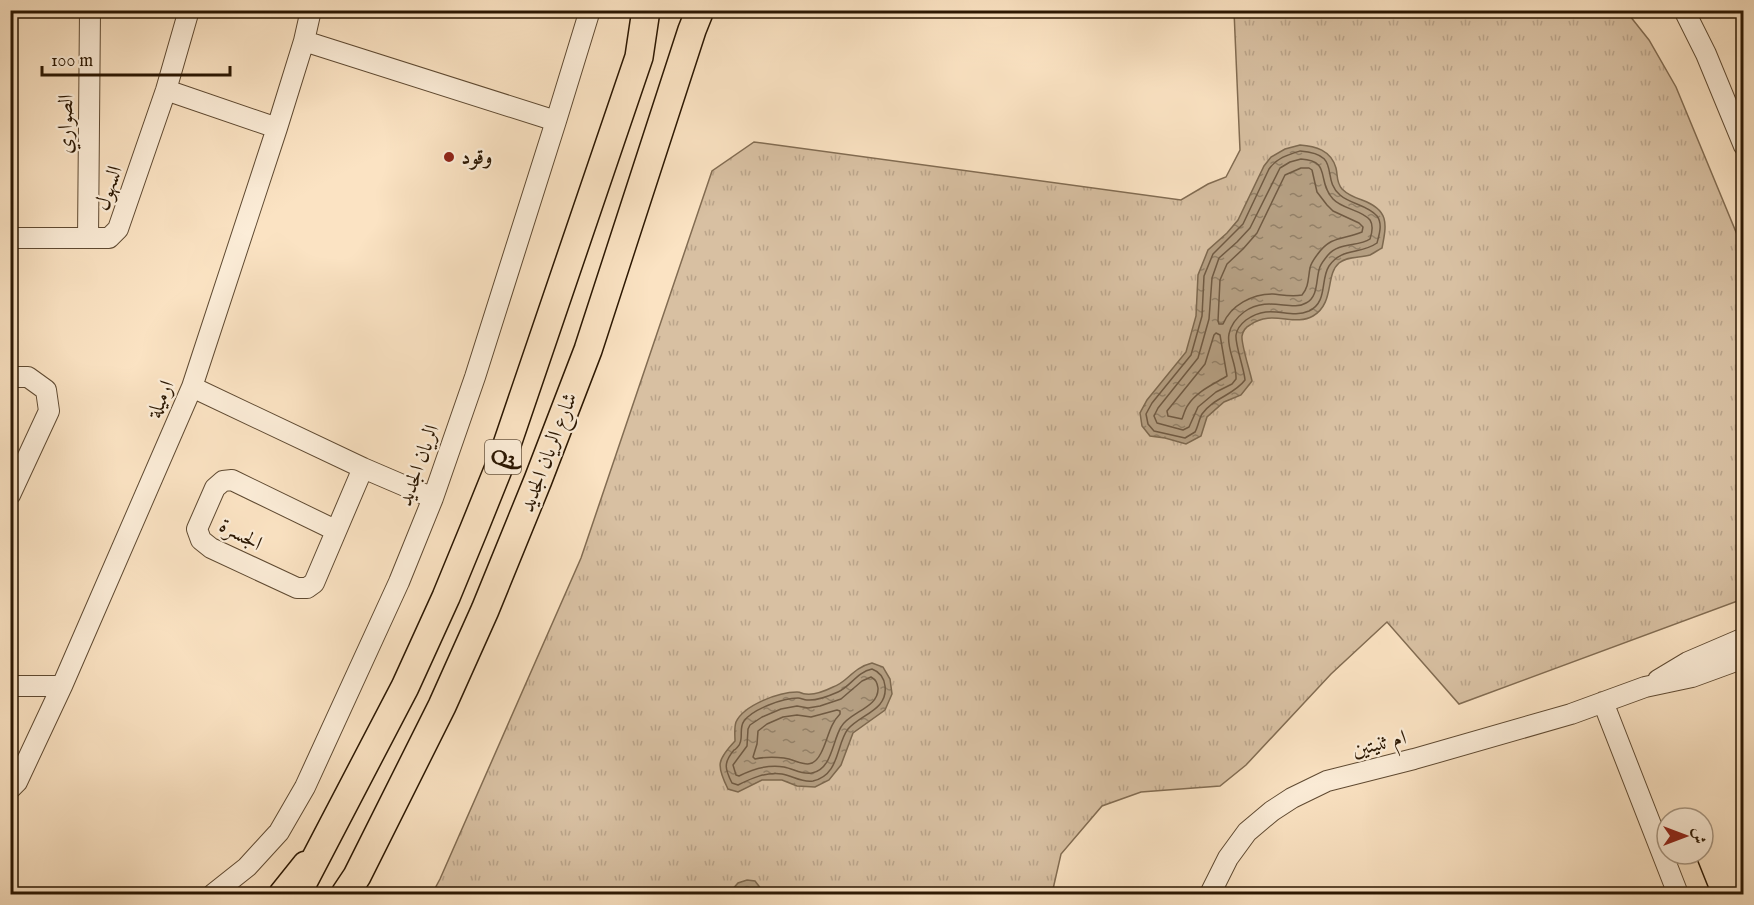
<svg xmlns="http://www.w3.org/2000/svg" width="1754" height="905" font-family="'IM FELL English',Amiri,serif">
  <style>
    .grass { fill: url(#grass-tufts); stroke: #826c52; stroke-width: 1.5 }
    .water { fill: url(#water-ripples); stroke: #7d684e; stroke-width: 1.5 }
    .lines { fill: none; stroke-linecap: round; stroke-linejoin: round }
    .shore { stroke: #705a42; stroke-width: 1.5 }
    .minor-casing { stroke: #5f4a32; stroke-width: 22 }
    .major-casing { stroke: #2b1702; stroke-width: 27 }
    .highway-casing { stroke: #2b1702; stroke-width: 30 }
    .minor { stroke: #fcedd8; stroke-width: 20 }
    .major { stroke: #fbe3c3; stroke-width: 24 }
    .highway { stroke: #fbe3c3; stroke-width: 27 }
    .tram { stroke: #2b1702; stroke-width: 1.5 }
    .poi-dot { fill: #8f2418; stroke: #fcedd8; stroke-width: 2 }
    .labels { text-anchor: middle; stroke-width: 4.5; stroke-linejoin: round; paint-order: stroke }
    .shield { fill: #fcedd8; stroke: #6a5742; stroke-width: 1.5 }
    .shield-label { font-size: 20px; font-weight: bold; fill: #2b1702 }
    .street-label { font-size: 21px; fill: #2b1702; stroke: #fcedd8 }
    .poi-label { font-size: 21px; font-weight: bold; fill: #2b1702; stroke: #fcedd8; text-anchor: start }
  </style>
  <defs>
    <pattern id="grass-tufts" width="24" height="20" patternUnits="userSpaceOnUse" patternTransform="scale(1.5)"><rect width="24" height="20" fill="#d8c0a2"/><path d="M3 7l-1-3M5 7V3M7 7l1-3M15 17l-1-3M17 17v-4M19 17l1-3" fill="none" stroke="#baa48a"/></pattern>
    <pattern id="water-ripples" width="26" height="14" patternUnits="userSpaceOnUse" patternTransform="scale(1.5)"><rect width="26" height="14" fill="#b49e81"/><path d="M2 4q2-2 4 0t4 0M15 11q2-2 4 0t4 0" fill="none" stroke="#938067"/></pattern>
  </defs>
  <rect width="100%" height="100%" fill="#fbe3c3"/>
  <filter id="stains"><feTurbulence type="fractalNoise" baseFrequency=".00333" numOctaves="4"/><feColorMatrix values="0 0 0 0 .2 0 0 0 0 .09 0 0 0 0 .02 0 0 0 .5 -.17"/></filter>
  <radialGradient id="worn" r=".72"><stop offset=".6" stop-color="#630" stop-opacity="0"/><stop offset="1" stop-color="#630" stop-opacity=".3"/></radialGradient>
  <path class="grass" d="M 1234,11 L 1626,11 L 1649,40 L 1676,87 L 1743,249 L 1743,599 L 1459,704 L 1387,622 L 1331,674 L 1246,765 L 1220,786 L 1141,792 L 1102,806 L 1061,854 L 1053,889 L 1053,894 L 432,894 L 440,879 L 581,558 L 712,171 L 754,142 L 1181,200 L 1208,184 L 1226,177 L 1240,150 Z"/>
  <path class="water" d="M 1300,145 C 1315,146 1331,150 1336,168 C 1338,176 1336,182 1342,189 C 1347,194 1356,198 1362,200 C 1389,210 1387,223 1382,248 C 1378,250 1374,253 1370,255 C 1360,258 1347,256 1339,263 C 1325,275 1335,303 1313,316 C 1294,327 1272,309 1250,325 C 1246,327 1243,331 1242,336 C 1241,344 1250,371 1252,381 L 1241,395 L 1224,402 L 1207,417 L 1201,436 L 1186,444 L 1165,438 L 1150,436 L 1142,426 L 1140,413 L 1147,400 L 1186,352 L 1196,316 L 1198,275 L 1208,250 L 1227,233 L 1238,220 L 1264,166 L 1271,157 L 1285,149 Z
    M 872,663 L 883,667 L 890,679 L 892,694 L 885,710 L 853,733 L 841,765 L 829,780 L 815,787 L 797,786 L 782,780 L 762,780 L 738,792 L 728,789 C 716,765 717,760 735,741 C 735,735 734,728 736,722 C 744,705 779,692 797,692 C 802,692 801,694 806,694 C 815,695 825,691 833,687 C 848,682 852,668 872,663 Z
    M 747,880 L 755,881 L 765,894 L 730,894 L 730,892 L 738,883 Z"/>
  <g class="lines">
    <path class="shore" d="M 1300,151 C 1343,154 1320,178 1340,195 C 1350,204 1368,205 1377,216 C 1383,224 1379,235 1377,243 C 1360,255 1342,247 1329,266 C 1320,280 1328,302 1309,311 C 1288,320 1271,302 1246,320 C 1241,324 1237,328 1236,335 C 1235,345 1244,368 1245,380 C 1234,395 1213,398 1202,414 C 1199,419 1198,427 1195,432 L 1185,438 L 1154,431 L 1148,424 L 1146,414 L 1152,403 L 1191,355 L 1202,316 L 1204,276 L 1213,254 L 1243,224 L 1269,169 C 1277,158 1287,155 1300,151 Z
      M 1301,159 C 1332,161 1316,180 1333,199 C 1342,209 1362,210 1370,220 C 1374,226 1372,233 1370,239 C 1358,247 1339,242 1328,255 C 1325,259 1320,264 1319,270 C 1316,281 1318,297 1306,303 C 1291,312 1268,295 1244,312 C 1236,318 1231,324 1229,334 C 1226,348 1237,364 1236,379 L 1232,384 L 1216,392 L 1198,407 L 1189,427 L 1183,430 L 1157,423 L 1154,416 L 1158,408 L 1198,358 L 1209,319 L 1212,278 L 1219,258 L 1237,242 L 1250,228 L 1280,168 L 1290,162 Z
      M 1301,168 L 1309,168 L 1312,170 L 1317,192 L 1327,205 L 1333,211 L 1359,223 L 1363,227 L 1362,232 C 1343,240 1331,235 1317,255 C 1314,259 1311,263 1310,268 C 1308,278 1309,287 1302,295 C 1292,297 1283,295 1273,294 C 1252,294 1231,305 1223,324 L 1219,324 L 1218,321 L 1220,280 L 1227,264 L 1243,249 L 1257,233 L 1285,175 Z
      M 1216,333 L 1220,335 L 1227,376 C 1214,384 1197,391 1188,405 C 1185,409 1184,414 1182,419 L 1168,416 L 1167,411 L 1205,364 L 1214,335 Z
      M 872,669 C 880,672 884,677 885,686 C 888,710 861,714 848,729 C 836,744 840,775 813,781 C 802,783 793,776 782,774 C 765,772 752,778 738,785 L 732,783 C 725,769 723,763 734,750 C 735,750 740,745 740,743 C 743,736 739,728 744,721 C 753,709 783,698 798,698 C 801,698 804,700 807,700 C 817,701 829,696 838,692 C 851,686 857,672 872,669 Z
      M 871,677 C 876,680 877,682 878,688 C 879,708 849,712 841,727 C 832,742 832,769 812,773 C 802,775 794,769 784,767 C 768,764 753,769 739,776 L 736,775 L 733,765 L 747,746 L 748,729 L 750,725 L 762,717 L 781,709 L 797,706 L 808,708 L 820,706 L 841,699 L 862,681 Z
      M 837,710 L 840,711 L 840,714 C 829,725 828,740 821,753 C 811,773 799,760 784,758 C 775,757 764,757 755,759 L 753,757 L 757,744 L 758,731 L 767,724 L 783,717 L 797,715 L 811,717 Z"/>
    <defs>
      <path id="minor" d="M 1684,10 L 1706,54 L 1744,146
        M 304,41 L 556,121
        M 166,90 L 277,128
        M 10,238 L 109,238 L 118,229 L 166,90 L 189,10
        M 88,238 L 90,10
        M 10,377 L 28,377 L 46,390 L 49,411 L 10,495
        M 192,387 L 363,468 L 433,498
        M 335,530 L 232,480 L 223,481 L 215,488 L 197,529 L 201,540 L 211,548 L 297,588 L 307,588 L 314,583 L 363,468
        M 1658,680 L 1688,662 L 1744,638
        M 10,686 L 62,686
        M 1603,702 L 1678,894
        M 10,789 L 17,782 L 62,686 L 192,387 L 277,128 L 304,41 L 311,10
        M 213,894 L 247,867 L 279,832 L 305,787 L 399,582 L 433,498 L 475,377 L 556,121 L 590,10
        M 1210,894 L 1228,858 L 1247,832 L 1272,811 L 1292,798 L 1327,781 L 1414,759 L 1571,714 L 1645,687 L 1692,677 L 1744,658"/>
      <path id="major" d="M 281,894 L 305,864"/>
      <path id="highway" d="M 297,894 L 405,687 L 446,597 L 474,529 L 501,462 L 639,57 L 646,10
        M 345,894 L 357,876 L 442,706 L 485,610 L 538,480 L 588,350 L 692,30 L 700,10"/>
    </defs>
    <use href="#minor" class="minor-casing"/>
    <use href="#major" class="major-casing"/>
    <use href="#highway" class="highway-casing"/>
    <use href="#minor" class="minor"/>
    <use href="#major" class="major"/>
    <use href="#highway" class="highway"/>
    <path class="tram" d="M 1695,854 L 1711,894"/>
  </g>
  <circle class="poi-dot" cx="449" cy="157" r="6"/>
  <g class="labels">
    <rect class="shield" x="485" y="440" width="36" height="34" rx="4.5"/>
    <g class="shield-label">
      <text x="503" y="464">Q3</text>
    </g>
    <g class="street-label">
      <text transform="translate(65 124) rotate(-89)" y="7">الصواري</text>
      <text transform="translate(108 188) rotate(-71)" y="7">السهول</text>
      <text transform="translate(160 399) rotate(-67)" y="7">ارميلة</text>
      <text transform="translate(548 452) rotate(-69)" y="7">شارع الريان الجديد</text>
      <text transform="translate(418 465) rotate(-70)" y="7">الريان الجديد</text>
      <text transform="translate(241 534) rotate(28)" y="7">الجسرة</text>
      <text transform="translate(1379 743) rotate(-14)" y="7">ام ثنيتين</text>
    </g>
    <g class="poi-label">
      <text x="461" y="164">وقود</text>
    </g>
  </g>
  <rect width="1754" height="905" fill="none" stroke="#fbe3c3" stroke-width="36"/>
  <rect x="12" y="12" width="1730" height="881" fill="none" stroke="#2b1702" stroke-width="3"/>
  <rect x="18" y="18" width="1718" height="869" fill="none" stroke="#2b1702" stroke-width="1.5"/>
  <g transform="translate(1685 836) rotate(90)"><circle r="28" fill="#fcedd8" stroke="#a89782" stroke-width="1.5"/>
  <path d="M0-4.5L10 22L0 15L-10 22Z" fill="#8f2418"/>
  <text y="-9" font-size="16" font-weight="bold" text-anchor="middle" fill="#2b1702">ش</text>
  </g>
  <path d="M42 66v9h188v-9" fill="none" stroke="#2b1702" stroke-width="3"/>
  <text x="51" y="66" font-size="18" fill="#2b1702" stroke="#fcedd8" stroke-width="4.5" paint-order="stroke">100 m</text>
  <rect width="100%" height="100%" filter="url(#stains)"/>
  <rect width="100%" height="100%" fill="url(#worn)"/>
</svg>
